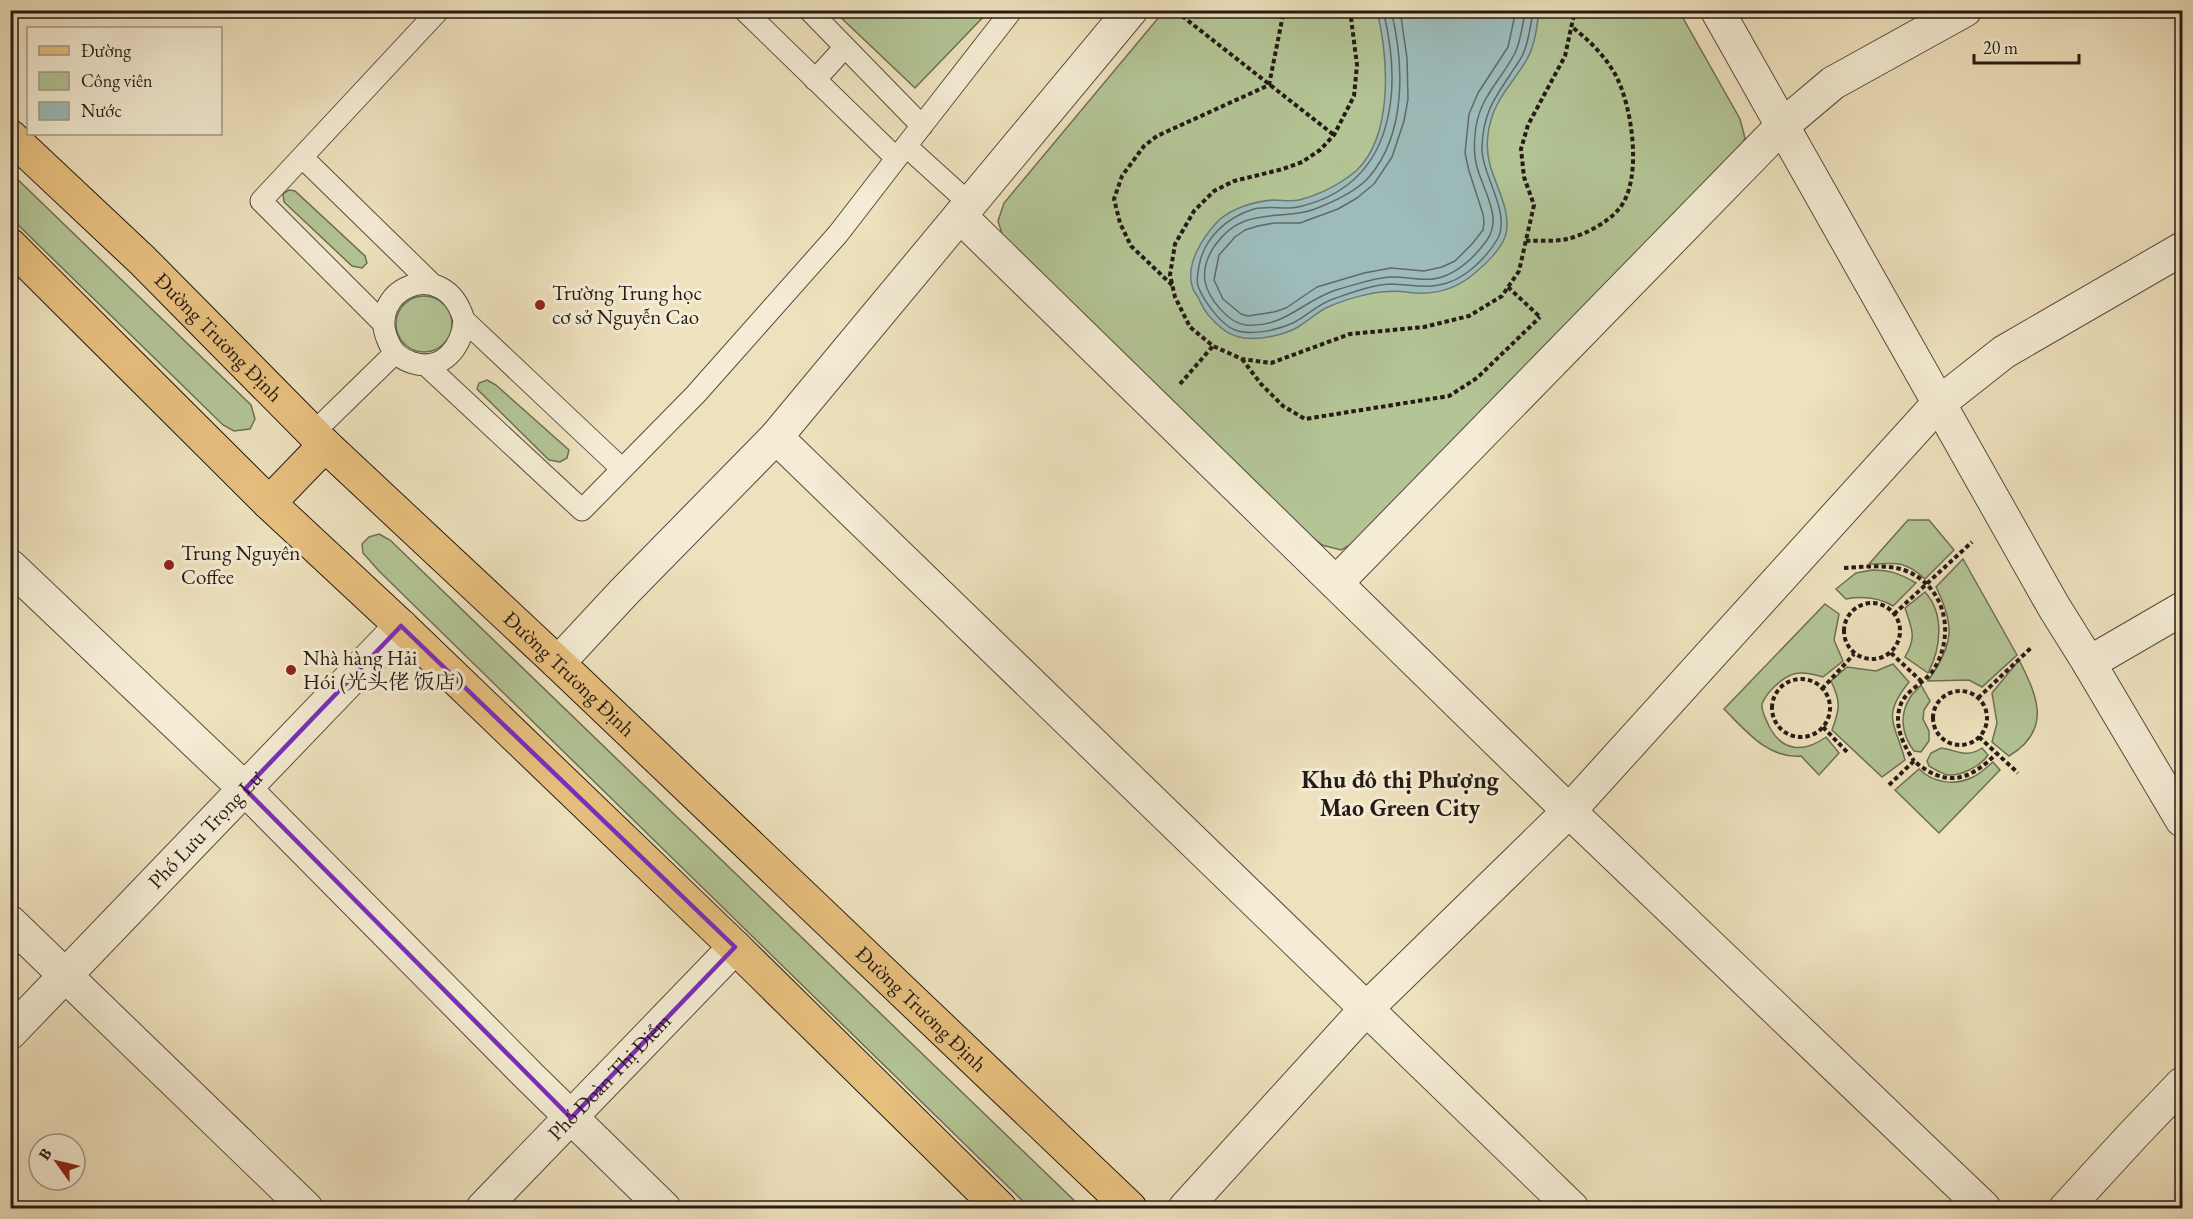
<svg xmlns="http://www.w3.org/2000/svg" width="2193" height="1219" font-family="'EB Garamond','Noto Serif SC',serif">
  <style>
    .green { fill: #b3c495; stroke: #6c6f55; stroke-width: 1.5 }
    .water { fill: #9cbbba; stroke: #6c7b78; stroke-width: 1.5 }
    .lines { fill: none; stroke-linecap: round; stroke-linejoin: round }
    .shore { stroke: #606a68; stroke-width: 1.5 }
    .service-casing { stroke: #574c3f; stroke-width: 23 }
    .minor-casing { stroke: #574c3f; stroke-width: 35 }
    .tertiary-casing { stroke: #574c3f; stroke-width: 35 }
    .primary-casing { stroke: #251a15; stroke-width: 35 }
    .path { stroke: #251a15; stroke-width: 4; stroke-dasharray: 4.5 3; stroke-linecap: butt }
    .service { stroke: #f4ecd4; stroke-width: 21 }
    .minor { stroke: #f4ecd4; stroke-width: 33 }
    .tertiary { stroke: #f4ecd4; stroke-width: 33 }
    .primary { stroke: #e7c07e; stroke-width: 33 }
    .marked { fill: none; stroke: #7b2cbf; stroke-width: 4.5; stroke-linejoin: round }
    .poi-dot { fill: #8f2418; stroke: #f4ecd4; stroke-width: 2 }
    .labels { text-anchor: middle; stroke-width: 6; stroke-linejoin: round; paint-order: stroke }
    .poi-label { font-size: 21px; fill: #251a15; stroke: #f4ecd4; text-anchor: start }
    .street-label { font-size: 21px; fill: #251a15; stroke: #f4ecd4 }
    .quarter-label { font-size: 24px; font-weight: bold; fill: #251a15; stroke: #f4ecd4 }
  </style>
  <rect width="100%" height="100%" fill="#eee1bd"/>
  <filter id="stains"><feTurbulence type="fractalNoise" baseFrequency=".00333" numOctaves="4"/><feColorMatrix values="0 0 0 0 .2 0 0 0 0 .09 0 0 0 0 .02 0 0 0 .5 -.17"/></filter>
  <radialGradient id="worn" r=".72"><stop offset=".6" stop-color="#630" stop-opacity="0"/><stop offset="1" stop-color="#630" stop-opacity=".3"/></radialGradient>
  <path class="green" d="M 834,11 L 989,11 L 915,88 Z
    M 1164,11 L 1679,11 L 1740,119 L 1745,138 L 1737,156 L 1361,539 L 1341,550 L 1322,545 L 1302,529 L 1003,237 L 998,221 L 1004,203 Z
    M 11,173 L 251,405 L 255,419 L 250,429 L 234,431 L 223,425 L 11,218 Z
    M 289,190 L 295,191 L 365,256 L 367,263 L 362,268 L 352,266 L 284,202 L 283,194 Z
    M396 324a28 28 0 1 1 56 0a28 28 0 1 1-56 0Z
    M 487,380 L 496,385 L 569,450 L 567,458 L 560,462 L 549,460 L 477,389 L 479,383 Z
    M 1908,520 L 1929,520 L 1954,550 L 1925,579 C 1904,559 1894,564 1869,564 Z
    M 379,534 L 390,540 L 1082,1208 L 1030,1208 L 379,571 L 363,553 L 362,544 L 369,537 Z
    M 1963,559 L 2017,655 L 1982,687 L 1969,680 L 1928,681 C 1953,644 1956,627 1936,587 Z
    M 1872,570 C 1890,570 1901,574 1916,583 L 1893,606 C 1878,597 1863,596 1846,599 L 1836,589 L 1856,573 Z
    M 1925,592 C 1945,614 1941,648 1928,673 L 1905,657 C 1917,637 1912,629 1905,608 Z
    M 1825,604 L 1839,614 L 1834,640 L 1843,661 L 1823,677 C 1800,670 1790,671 1773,688 C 1769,692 1764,699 1762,704 C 1761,711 1766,719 1769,726 C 1782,752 1804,753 1826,737 L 1839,753 L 1819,775 L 1801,756 C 1768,759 1746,731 1724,709 Z
    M 2019,660 C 2038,697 2052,730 2009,756 L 1992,742 L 1997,723 L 1992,693 Z
    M 1893,664 L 1909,682 C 1881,717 1895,722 1905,760 L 1882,777 L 1832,730 C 1840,708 1841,702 1831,681 L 1847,667 L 1876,671 Z
    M 1921,685 L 1930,701 L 1924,710 L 1923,719 L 1929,731 L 1929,741 L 1921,752 L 1914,751 C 1901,734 1899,714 1911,696 C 1914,692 1918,689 1921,685 Z
    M 1941,748 C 1957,750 1966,759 1982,748 L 1988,755 C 1981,766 1961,776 1948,775 C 1942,774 1934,769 1929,766 L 1927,761 L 1931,753 Z
    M 1993,762 L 2000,770 L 1939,833 L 1895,790 L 1919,769 C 1933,783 1955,786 1973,777 C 1980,774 1987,767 1993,762 Z"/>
  <path class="water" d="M 1377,11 L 1539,11 C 1537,26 1535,46 1527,59 C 1516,79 1497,97 1491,120 C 1487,134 1486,151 1490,165 C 1496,187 1513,214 1505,237 C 1500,250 1486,264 1476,272 C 1456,290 1432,296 1406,292 C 1381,289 1351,297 1328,307 C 1317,312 1308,321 1298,327 C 1284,335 1261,340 1244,338 C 1230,336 1221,329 1211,318 C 1204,311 1202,305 1198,297 C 1196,294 1194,292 1193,289 C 1184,265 1203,237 1218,221 C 1232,208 1255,201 1274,200 C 1282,200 1291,202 1299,200 C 1319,195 1341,184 1357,170 C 1394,134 1388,56 1377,11 Z"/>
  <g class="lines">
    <path class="shore" d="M 1383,10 C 1403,91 1395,185 1298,207 C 1285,210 1270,205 1254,209 C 1227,217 1204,238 1199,266 C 1198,272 1196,280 1198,286 C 1203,300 1221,325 1235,330 C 1251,336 1278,330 1293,323 C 1308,315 1319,303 1336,298 C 1353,292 1375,284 1393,284 C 1412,285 1429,289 1447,283 C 1467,277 1488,256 1498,238 C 1511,212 1481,174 1482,147 C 1483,115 1493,100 1510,75 C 1514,68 1520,61 1523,54 C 1529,41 1531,24 1533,10
      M 1391,10 C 1404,63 1407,133 1369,177 C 1356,192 1333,202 1315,209 C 1292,218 1268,212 1245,221 C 1223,229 1201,257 1205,281 C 1208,298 1228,323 1246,325 C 1286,328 1304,299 1339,289 C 1355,285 1373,278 1390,277 C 1410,276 1428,284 1447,275 C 1463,268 1477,254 1487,240 C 1503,218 1483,190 1477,167 C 1474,156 1474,145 1475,134 C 1478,98 1500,82 1515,53 C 1521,40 1523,24 1525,10
      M 1400,10 L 1407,58 L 1408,99 L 1404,121 L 1392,157 L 1374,184 L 1357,198 L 1338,209 L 1300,223 L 1274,223 L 1258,226 L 1245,230 L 1235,237 L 1219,255 L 1214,280 L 1223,299 L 1241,314 L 1248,316 L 1274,312 L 1286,308 L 1317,287 L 1364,273 L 1391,268 L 1424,271 L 1442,267 L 1455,261 L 1472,244 L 1483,230 L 1484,222 L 1483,214 L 1469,171 L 1465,153 L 1469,114 L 1478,93 L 1508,47 L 1516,10"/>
    <defs>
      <path id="service" d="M 744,10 L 896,158
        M 809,10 L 922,126
        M 815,80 L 845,47
        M 906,146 L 1012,10
        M 302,157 L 432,284
        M 464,320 C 462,347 443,372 413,363 C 403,360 393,353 389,343 C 363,291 444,252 464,320 L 622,469
        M 383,323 L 261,201 L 439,10
        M 426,365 L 582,510 L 696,394 L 838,234 L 906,146 L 970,204
        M 313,433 L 395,353"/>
      <g id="minor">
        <path d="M 1717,10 L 2054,607 L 2089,663 L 2182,820"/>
        <path d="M 960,216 L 1569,811 L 1984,1208"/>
        <path d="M 776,437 L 1572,1208"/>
        <path d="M 10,566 L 245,789 L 530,1077 L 664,1208"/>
        <path d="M 1336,583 L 1782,126 L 1833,83 L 1965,10"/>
        <path d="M 558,663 L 624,592 L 776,437 L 1131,10"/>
        <path d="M 2089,663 L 2182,609"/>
        <path d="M 10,922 L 306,1208"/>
        <path id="s1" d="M 10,1033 L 401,626"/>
        <path d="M 1185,1208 L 1366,1009 L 1569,811 L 1938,404 L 2004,352 L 2182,249"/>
        <path d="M 2066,1208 L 2134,1134 L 2182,1084"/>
      </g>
      <g id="tertiary">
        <path id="s2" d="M 483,1208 L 735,947"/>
      </g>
      <g id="primary">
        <path id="s3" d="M 10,136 L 142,260 L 325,445 L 558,663 L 1130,1208"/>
        <path d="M 10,245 L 269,503 L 401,626 L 735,947 L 1000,1208"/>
        <path d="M 269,503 L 325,445"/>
      </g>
    </defs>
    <use href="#service" class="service-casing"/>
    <use href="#minor" class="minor-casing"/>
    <use href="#tertiary" class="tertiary-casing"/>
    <use href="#primary" class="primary-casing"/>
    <path class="path" d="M 1350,10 L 1357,65 L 1354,96 L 1334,135 L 1320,150 L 1302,162 L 1283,169 L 1234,181 L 1214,191 L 1194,211 L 1175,244 L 1170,275 L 1175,297 L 1190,327 L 1213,346 L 1242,359 L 1271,363 L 1350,334 L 1424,327 L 1469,316 L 1502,296 L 1519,271 L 1534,205 L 1524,177 L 1521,149 L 1528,125 L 1565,56 L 1575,10
      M 1182,16 L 1334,135
      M 1526,241 C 1539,240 1554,242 1567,239 C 1584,235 1607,223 1618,210 C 1644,182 1632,104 1615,74 C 1604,55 1589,40 1572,27
      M 1172,285 L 1131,246 L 1120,223 L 1114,199 L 1122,176 L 1144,146 L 1157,136 L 1269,85 L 1284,10
      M 1508,287 L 1540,317
      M 1242,359 L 1261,384 L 1283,406 L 1305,419 L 1449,396 L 1477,378 L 1540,317
      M 1180,384 L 1213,346
      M 1844,568 C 1864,567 1885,564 1904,570 C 1945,585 1956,633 1934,669 C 1924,685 1903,690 1899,710 C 1895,728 1904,746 1914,761
      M1844 631a28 28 0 1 1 56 0a28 28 0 1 1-56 0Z
      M 1894,614 L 1972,542
      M 1891,653 L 1921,681
      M1772 708a29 29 0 1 1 58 0a29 29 0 1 1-58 0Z
      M 1822,689 L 1854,654
      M1933 718a27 27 0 1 1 54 0a27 27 0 1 1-54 0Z
      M 1978,698 L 2032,647
      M 1823,727 L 1849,754
      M 1979,737 L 2018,773
      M 1889,785 L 1914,761 C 1946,788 1969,781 1996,754"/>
    <use href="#service" class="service"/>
    <use href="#minor" class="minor"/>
    <use href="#tertiary" class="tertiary"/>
    <use href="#primary" class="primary"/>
  </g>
  <path class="marked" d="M 401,626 L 735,947 L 571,1118 L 245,789 Z"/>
  <g class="poi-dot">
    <circle cx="540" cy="305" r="6"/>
    <circle cx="169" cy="565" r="6"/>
    <circle cx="291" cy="670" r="6"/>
  </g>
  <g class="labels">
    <g class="poi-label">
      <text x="552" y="300">Trường Trung học<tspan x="552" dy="24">cơ sở Nguyễn Cao</tspan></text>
      <text x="181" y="560">Trung Nguyên<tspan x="181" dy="24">Coffee</tspan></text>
      <text x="303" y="665">Nhà hàng Hải<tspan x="303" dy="24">Hói (光头佬 饭店）</tspan></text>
    </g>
    <g class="street-label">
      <text dy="7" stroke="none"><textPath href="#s3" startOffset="290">Đường Trương Định</textPath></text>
      <text dy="7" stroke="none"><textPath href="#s3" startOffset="776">Đường Trương Định</textPath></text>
      <text dy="7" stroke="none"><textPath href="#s1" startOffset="282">Phố Lưu Trọng Lư</textPath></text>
      <text dy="7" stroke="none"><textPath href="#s3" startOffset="1262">Đường Trương Định</textPath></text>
      <text dy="7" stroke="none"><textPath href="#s2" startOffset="182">Phố Đoàn Thị Điểm</textPath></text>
    </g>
    <g class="quarter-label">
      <text x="1400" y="788">Khu đô thị Phượng<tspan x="1400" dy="28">Mao Green City</tspan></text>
    </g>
  </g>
  <rect width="2193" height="1219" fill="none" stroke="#eee1bd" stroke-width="36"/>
  <rect x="12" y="12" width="2169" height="1195" fill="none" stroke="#251a15" stroke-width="3"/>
  <rect x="18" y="18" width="2157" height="1183" fill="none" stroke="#251a15" stroke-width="1.5"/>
  <rect x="27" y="27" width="195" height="108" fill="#f4ecd4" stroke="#a19888" stroke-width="1.5"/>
  <rect x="39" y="46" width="30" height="9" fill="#e7c07e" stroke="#a19888" stroke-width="1.5"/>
  <text x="81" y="57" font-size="18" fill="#251a15">Đường</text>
  <rect x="39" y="72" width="30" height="18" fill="#b3c495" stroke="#a19888" stroke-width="1.5"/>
  <text x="81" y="87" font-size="18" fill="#251a15">Công viên</text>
  <rect x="39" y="102" width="30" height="18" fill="#9cbbba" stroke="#a19888" stroke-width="1.5"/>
  <text x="81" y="117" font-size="18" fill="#251a15">Nước</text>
  <g transform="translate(57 1162) rotate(304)"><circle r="28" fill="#f4ecd4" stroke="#a19888" stroke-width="1.5"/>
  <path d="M0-4.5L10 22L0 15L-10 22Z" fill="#8f2418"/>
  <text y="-9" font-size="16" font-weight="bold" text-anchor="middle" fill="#251a15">B</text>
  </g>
  <path d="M1974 54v9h105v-9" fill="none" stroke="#251a15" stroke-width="3"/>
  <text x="1983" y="54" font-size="18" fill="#251a15" stroke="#f4ecd4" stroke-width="4.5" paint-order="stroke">20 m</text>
  <rect width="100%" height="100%" filter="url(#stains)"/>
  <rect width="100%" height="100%" fill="url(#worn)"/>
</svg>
